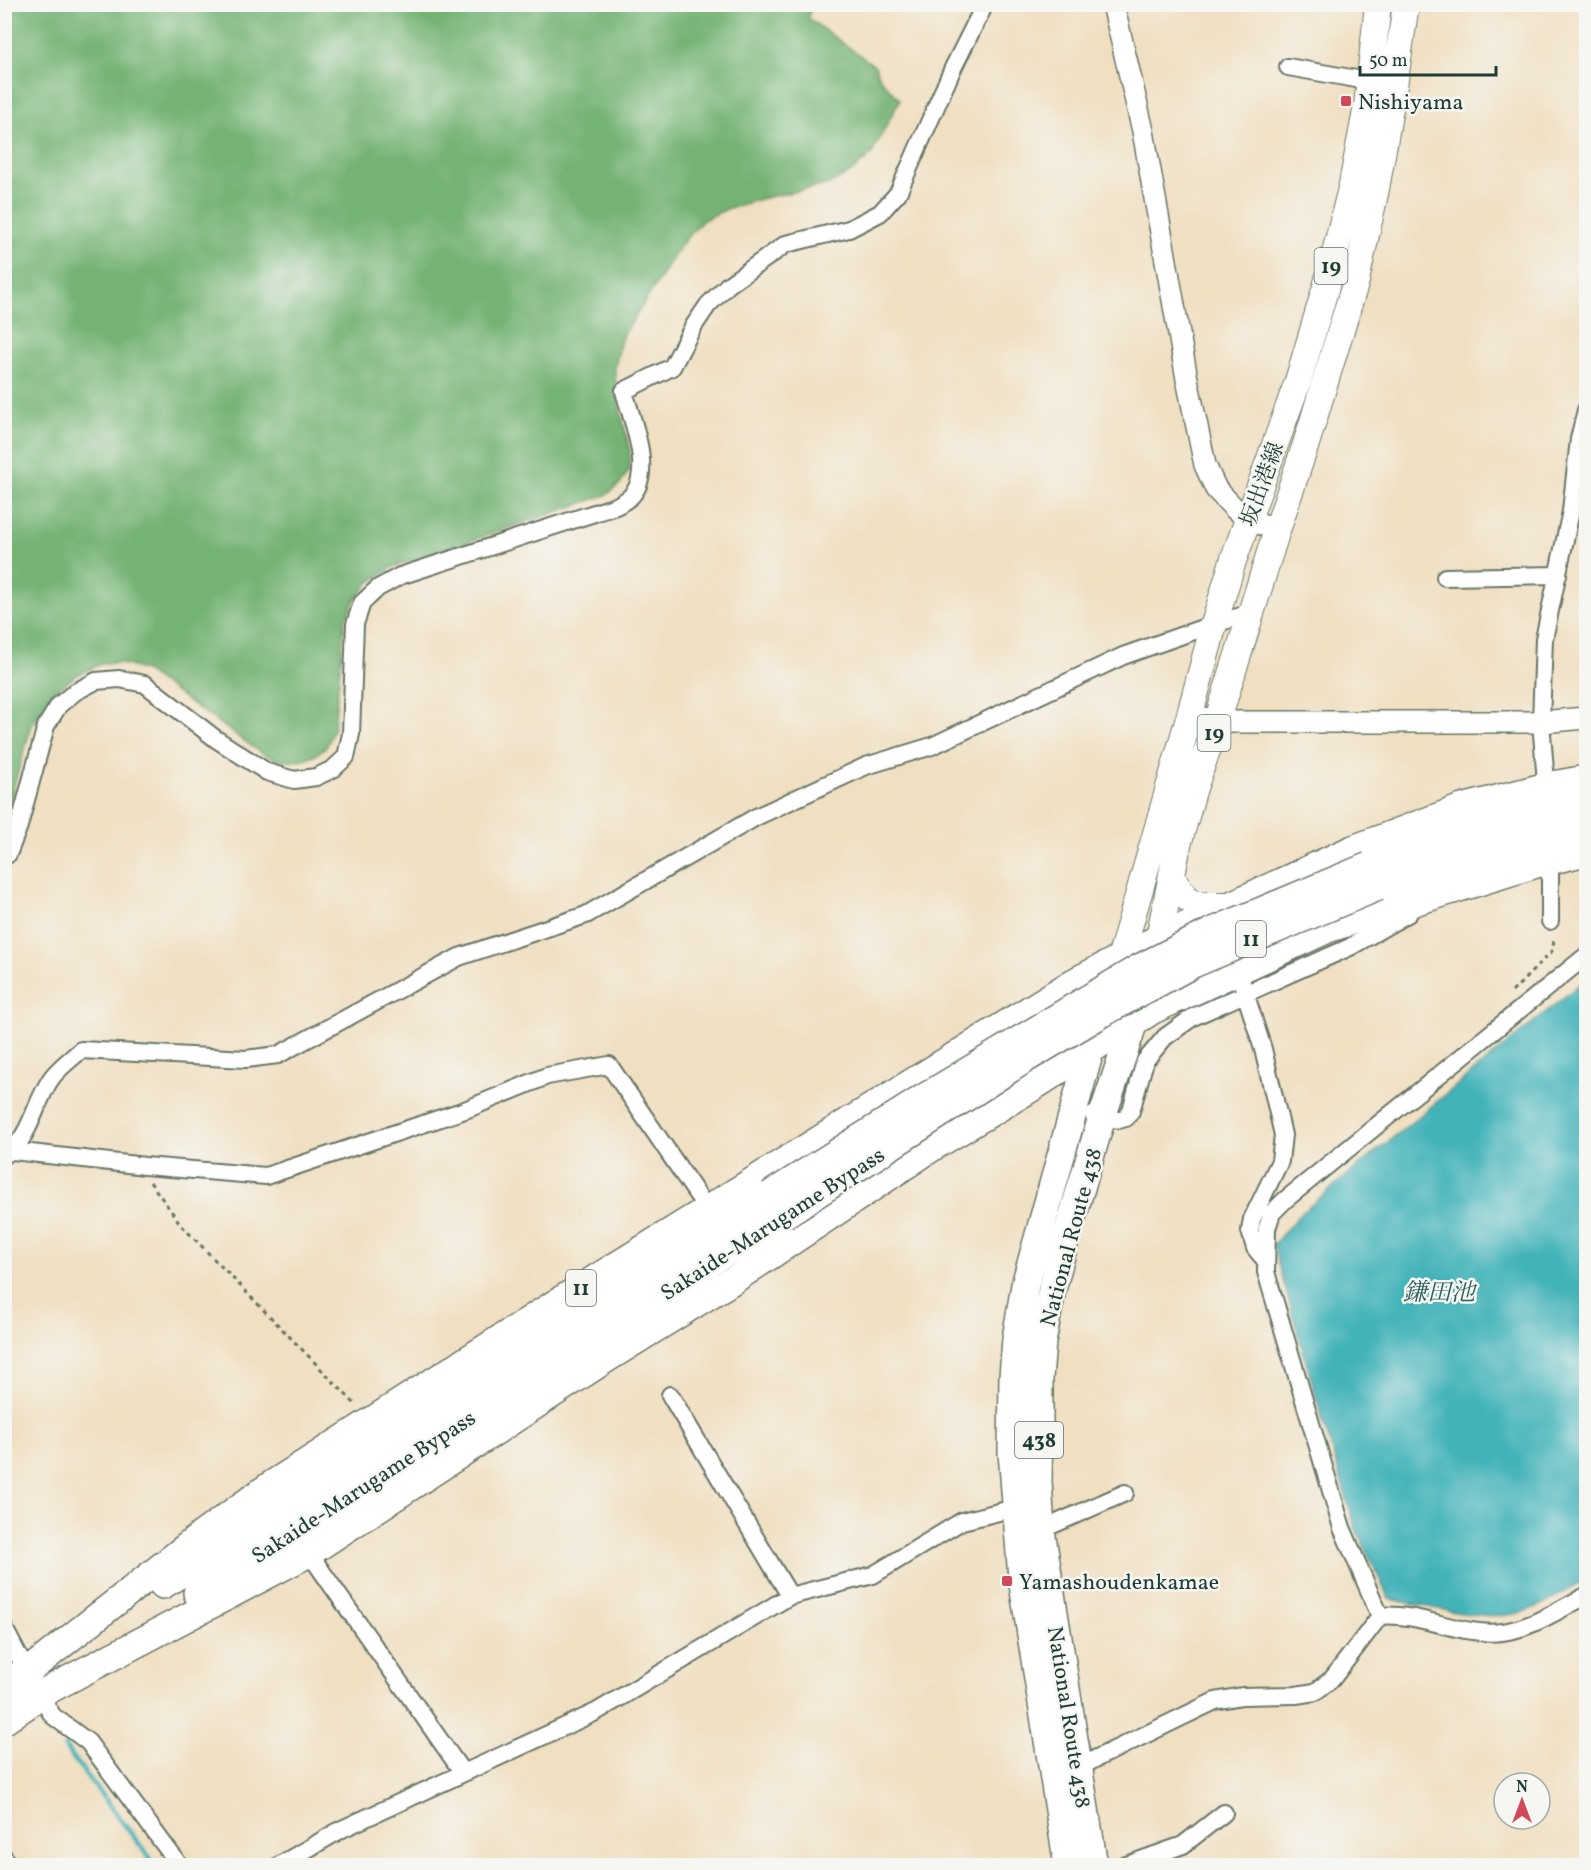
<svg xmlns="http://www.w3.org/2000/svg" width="1591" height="1870" font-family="Vollkorn,'Noto Serif JP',serif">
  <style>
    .forest { fill: #74b374; stroke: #4a7854; stroke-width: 1.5 }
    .water { fill: #42b3b9; stroke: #307876; stroke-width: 1.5 }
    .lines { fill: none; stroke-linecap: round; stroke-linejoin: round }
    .stream { stroke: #42b3b9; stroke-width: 5 }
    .minor-casing { stroke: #687665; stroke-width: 20 }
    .tertiary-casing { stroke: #687665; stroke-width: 24 }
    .primary-casing { stroke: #687665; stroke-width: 28 }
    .trunk-casing { stroke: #687665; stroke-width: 30 }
    .motorway-casing { stroke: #687665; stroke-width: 33 }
    .path { stroke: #687665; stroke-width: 3; stroke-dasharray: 4.5 4.5; stroke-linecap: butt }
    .minor { stroke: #fff; stroke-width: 16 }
    .tertiary { stroke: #fff; stroke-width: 21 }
    .primary { stroke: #fff; stroke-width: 26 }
    .trunk { stroke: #fff; stroke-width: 27 }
    .motorway { stroke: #fff; stroke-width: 30 }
    .trunk-bridge-casing { stroke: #687665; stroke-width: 30; stroke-linecap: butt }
    .trunk-bridge { stroke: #fff; stroke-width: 27 }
    .poi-dot { fill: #d1495b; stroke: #f6f6f2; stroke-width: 2 }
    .labels { text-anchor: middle; stroke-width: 5; stroke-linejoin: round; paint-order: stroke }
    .shield { fill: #f6f6f2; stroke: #60746d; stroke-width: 1.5 }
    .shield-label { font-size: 21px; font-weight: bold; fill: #1f3d34 }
    .poi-label { font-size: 22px; fill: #1f3d34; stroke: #f6f6f2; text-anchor: start }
    .street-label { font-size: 22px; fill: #1f3d34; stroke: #f6f6f2 }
    .water-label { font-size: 24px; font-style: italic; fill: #2a605c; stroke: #f6f6f2 }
  </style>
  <rect width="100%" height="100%" fill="#f6f6f2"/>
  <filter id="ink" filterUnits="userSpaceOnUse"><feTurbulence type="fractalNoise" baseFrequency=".0167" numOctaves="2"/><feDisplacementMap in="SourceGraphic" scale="12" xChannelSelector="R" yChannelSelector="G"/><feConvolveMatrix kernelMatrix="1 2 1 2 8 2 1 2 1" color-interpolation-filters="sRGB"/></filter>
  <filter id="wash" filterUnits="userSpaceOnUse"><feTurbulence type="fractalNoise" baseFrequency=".008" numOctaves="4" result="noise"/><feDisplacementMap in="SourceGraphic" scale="24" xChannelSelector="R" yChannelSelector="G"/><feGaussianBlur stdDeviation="1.35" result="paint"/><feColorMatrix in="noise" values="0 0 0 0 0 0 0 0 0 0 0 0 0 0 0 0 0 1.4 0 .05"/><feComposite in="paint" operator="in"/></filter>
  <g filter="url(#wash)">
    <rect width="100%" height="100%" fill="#f0dfc1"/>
    <path class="forest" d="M 5,5 L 812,5 L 808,18 L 875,66 L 881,80 L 900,100 L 871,155 L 850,173 L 830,184 L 764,198 L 729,208 L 703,220 L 683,242 L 621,339 L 615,368 L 616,391 L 630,451 L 629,471 L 619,485 L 606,495 L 393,567 L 370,582 L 355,600 L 345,620 L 334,728 L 327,746 L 314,756 L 297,761 L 282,761 L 263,754 L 145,671 L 120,663 L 101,664 L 77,675 L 51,694 L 31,727 L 5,818 Z"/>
    <path class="water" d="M 1586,979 L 1586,1580 C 1567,1590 1540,1608 1519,1613 C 1482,1622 1427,1606 1389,1599 L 1355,1527 L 1323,1421 L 1273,1245 L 1299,1215 Z"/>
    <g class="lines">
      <path class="stream" d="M 65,1747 L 156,1866"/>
    </g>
  </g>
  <g filter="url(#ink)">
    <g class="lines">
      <defs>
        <path id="minor" d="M 1288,67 L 1379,83
          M 1445,577 L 1558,575
          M 1547,794 L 1541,722 L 1544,639 L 1571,511 L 1579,439 L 1586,410
          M 1550,853 L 1550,921
          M 4,857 L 8,854 L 19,826 L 46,726 L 59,705 L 75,692 L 96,681 L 119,679 L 145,684 L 216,739 L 267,772 L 294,780 L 316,777 L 333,769 L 346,757 L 351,734 L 355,624 L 362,603 L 378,588 L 400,576 L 616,506 C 621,503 628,500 632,495 C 654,471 631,418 624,391 L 672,367 L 693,327 L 708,305 L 728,285 L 786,244 L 849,229 L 880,213 L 898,193 L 953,68 L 985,4
          M 1242,983 L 1263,1049 L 1283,1135 L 1280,1161 L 1252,1219 L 1250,1231 L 1255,1248 L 1266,1261
          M 1093,1115 L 1119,1120 L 1126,1118 L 1131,1111 L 1145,1061 L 1165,1037 L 1193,1017 L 1350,947 L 1409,913
          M 13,1151 L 145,1166 L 266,1176 L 465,1110 L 547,1076 L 609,1065 L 707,1209
          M 4,1155 C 30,1143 36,1097 53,1076 C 61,1066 72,1058 81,1050 L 246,1059 L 278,1055 L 459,957 L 586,915 L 756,817 L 866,766 L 932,746 L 1123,656 L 1214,624 L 1251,613
          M 670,1395 L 790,1596
          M 1041,1530 L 1125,1493
          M 309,1553 L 463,1773
          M 1380,1616 L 1342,1528 L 1266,1272 L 1267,1228 L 1272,1213 L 1285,1200 L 1586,956
          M 4,1628 L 27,1672
          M 39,1695 L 53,1716 L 88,1742 L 180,1866
          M 1072,1773 L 1095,1759 L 1215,1701 L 1242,1696 L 1296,1695 L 1315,1692 L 1332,1679 L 1380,1616 C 1421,1612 1461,1637 1502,1632 C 1534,1628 1559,1609 1586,1596
          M 4,1857 L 8,1866
          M 278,1866 L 342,1829 L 596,1712 L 790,1596 L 873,1575 L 962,1521 L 1015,1508
          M 1124,1866 L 1183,1845 L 1224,1813"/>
        <path id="tertiary" d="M 1113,4 L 1143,131 L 1187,379 L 1205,465 L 1216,489 L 1235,509 L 1248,519 L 1277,530
          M 1190,714 L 1217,722 L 1541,722 L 1586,718"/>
        <path id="primary" d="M 1173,878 C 1190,909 1197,905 1230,905
          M 1159,938 L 1178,845 L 1193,791 L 1217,722 L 1277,530 L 1306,444 L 1356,281 L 1376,189 L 1394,86 L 1406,4
          M 1120,959 L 1190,714 L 1214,624 L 1233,561 L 1298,381 L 1330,273 L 1352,184 L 1367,106 L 1378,4"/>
        <path id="trunk" d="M 1369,866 L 1470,833 L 1586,802
          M 1378,887 L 1470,858 L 1586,829
          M 163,1585 L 770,1195
          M 197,1593 L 784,1215
          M 27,1672 L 200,1536 L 268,1487 L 561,1300 L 1074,982 L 1159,938 L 1353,849 L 1462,808 L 1547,786 L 1586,779
          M 39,1695 L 309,1553 L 606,1359 L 735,1279 L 933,1147 L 1030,1089 L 1153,1010 L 1330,928 L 1533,865 L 1586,852
          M 1068,1866 L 1022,1578 L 1012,1452 L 1013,1376 L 1016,1339 L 1025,1285 L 1092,1044
          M 1094,1866 L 1041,1530 L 1038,1481 L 1039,1426 L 1039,1378 L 1042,1342 L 1052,1290 L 1063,1248 L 1102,1117 L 1136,1016"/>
        <path id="motorway" d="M 4,1685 L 27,1672
          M 4,1719 L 39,1695"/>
      </defs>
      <use href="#minor" class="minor-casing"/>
      <use href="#tertiary" class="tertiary-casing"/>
      <use href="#primary" class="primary-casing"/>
      <use href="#trunk" class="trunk-casing"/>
      <use href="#motorway" class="motorway-casing"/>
      <path class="path" d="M 1512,992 L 1553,950 L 1554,938
        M 150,1182 L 182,1226 L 355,1404"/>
      <use href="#minor" class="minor"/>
      <use href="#tertiary" class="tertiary"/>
      <use href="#primary" class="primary"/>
      <use href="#trunk" class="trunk"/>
      <use href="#motorway" class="motorway"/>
      <defs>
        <path id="trunk-bridge" d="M 770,1195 L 930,1094 L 1137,969 L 1211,932 L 1369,866
          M 784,1215 L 1027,1058 L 1108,1010 L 1193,964 L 1378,887"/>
      </defs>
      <use href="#trunk-bridge" class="trunk-bridge-casing"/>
      <use href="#trunk-bridge" class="trunk-bridge"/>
    </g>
  </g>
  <g class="poi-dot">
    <rect x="1340" y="95" width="12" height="12" rx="3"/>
    <rect x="1001" y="1575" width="12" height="12" rx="3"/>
  </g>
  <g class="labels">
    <g class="shield">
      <rect x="1314.5" y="248" width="33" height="36" rx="4.5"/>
      <rect x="1197.5" y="715" width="33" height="36" rx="4.5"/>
      <rect x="1236" y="921" width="30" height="36" rx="4.5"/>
      <rect x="566" y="1270" width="30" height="36" rx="4.5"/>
      <rect x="1015" y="1422" width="48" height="36" rx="4.5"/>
    </g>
    <g class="shield-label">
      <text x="1331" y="273">19</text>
      <text x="1214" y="740">19</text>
      <text x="1251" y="946">11</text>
      <text x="581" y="1295">11</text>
      <text x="1039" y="1447">438</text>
    </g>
    <g class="poi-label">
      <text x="1358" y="109">Nishiyama</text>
      <text x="1019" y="1589">Yamashoudenkamae</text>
    </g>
    <g class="street-label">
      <text transform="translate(1261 484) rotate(-70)" y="8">坂出港線</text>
      <text transform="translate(772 1223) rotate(-33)" y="8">Sakaide-Marugame Bypass</text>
      <text transform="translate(1070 1237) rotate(-75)" y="8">National Route 438</text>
      <text transform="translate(363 1486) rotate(-33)" y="8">Sakaide-Marugame Bypass</text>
      <text transform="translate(1070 1717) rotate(81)" y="8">National Route 438</text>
    </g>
    <g class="water-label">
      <text x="1439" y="1300">鎌田池</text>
    </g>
  </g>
  <rect width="1591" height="1870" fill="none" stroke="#f6f6f2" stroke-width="24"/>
  <g transform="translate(1522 1801)"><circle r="28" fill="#f6f6f2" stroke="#a0aca6" stroke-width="1.5"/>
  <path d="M0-4.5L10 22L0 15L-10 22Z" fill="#d1495b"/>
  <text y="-9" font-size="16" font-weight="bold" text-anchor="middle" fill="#1f3d34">N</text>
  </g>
  <path d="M1360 66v9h136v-9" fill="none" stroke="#1f3d34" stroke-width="3"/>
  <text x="1369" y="66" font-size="18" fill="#1f3d34" stroke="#f6f6f2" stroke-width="4.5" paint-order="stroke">50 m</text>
</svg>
